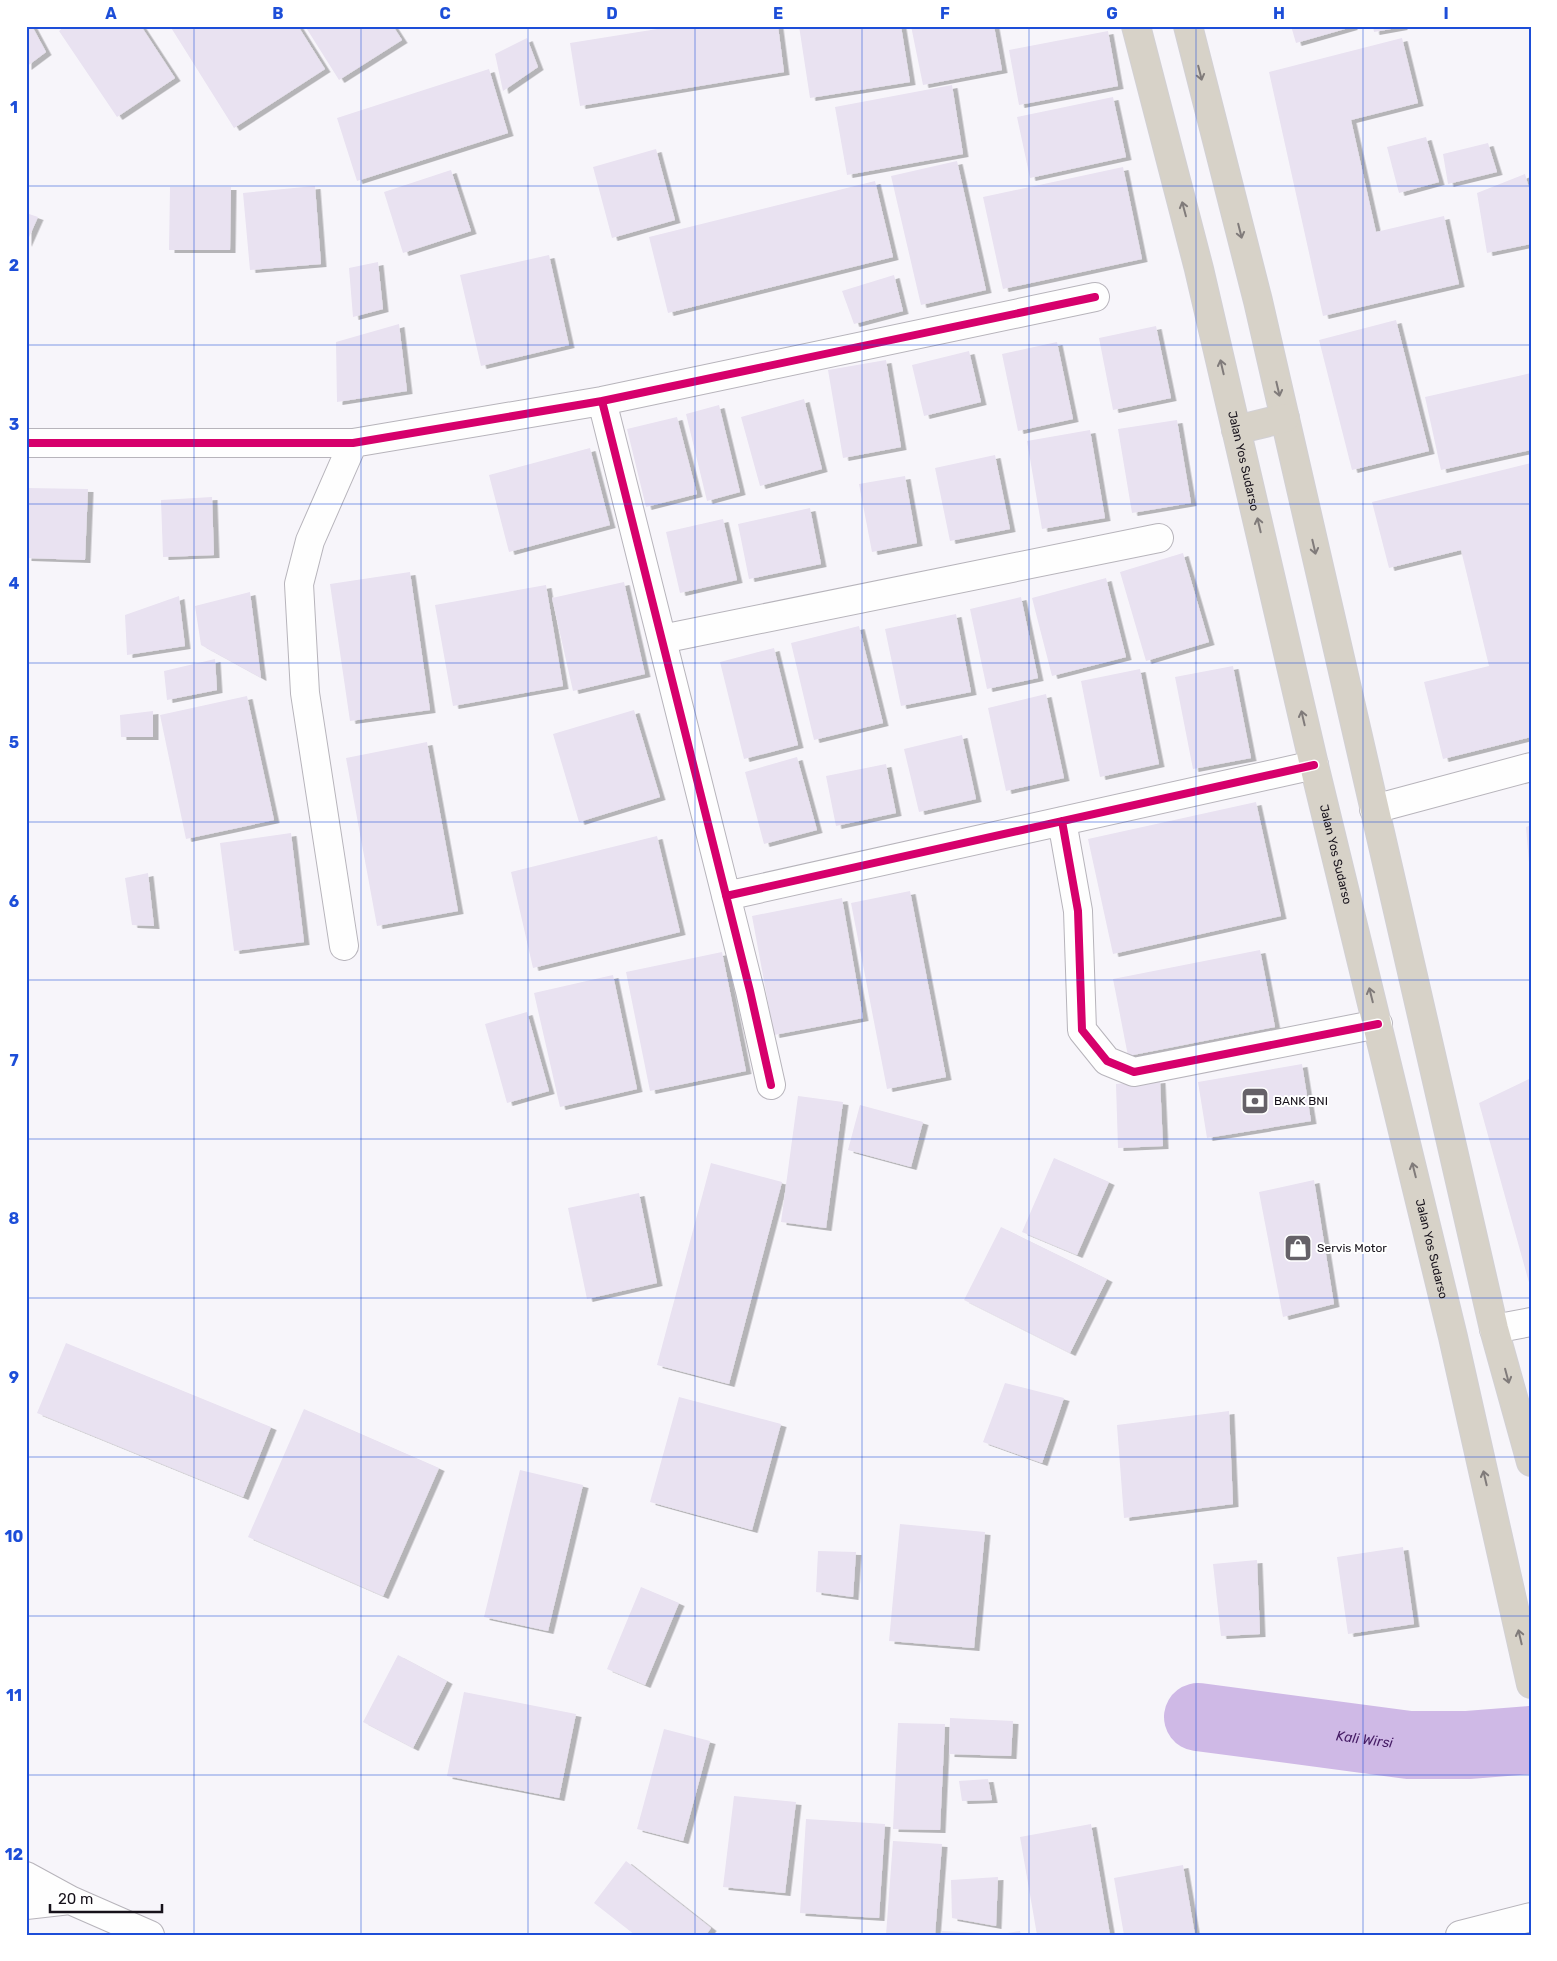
<svg xmlns="http://www.w3.org/2000/svg" width="1557" height="1961" font-family="Rubik,sans-serif">
  <style>
    .lines { fill: none; stroke-linecap: round; stroke-linejoin: round }
    .river { stroke: #cfb9e6; stroke-width: 68 }
    .building { fill: #e9e2f1; filter: url(#shadow) }
    .minor-casing { stroke: #b7b4bb; stroke-width: 30 }
    .highway-casing { stroke: #d2d0d4; stroke-width: 30 }
    .minor { stroke: #fefefe; stroke-width: 28 }
    .highway { stroke: #d7d2c8; stroke-width: 28 }
    .cycleway-casing { stroke: #fff; stroke-width: 11 }
    .cycleway { stroke: #d6006c; stroke-width: 8 }
    .oneway { stroke: #807b7a }
    .grid { fill: none; stroke: #1d4ed8; stroke-width: 1; stroke-opacity: 0.55 }
    .labels { text-anchor: middle; stroke-width: 4; stroke-linejoin: round; paint-order: stroke }
    .street-label { font-size: 12px; fill: #16111a; stroke: #fff }
    .poi-label { font-size: 12px; fill: #16111a; stroke: #fff; text-anchor: start }
    .water-label { font-size: 14px; font-style: italic; fill: #461c65; stroke: #fff }
    .neatline { fill: none; stroke: #1d4ed8; stroke-width: 2 }
    .grid-label { font-size: 16px; text-anchor: middle; font-weight: bold; fill: #1d4ed8 }
  </style>
  <defs>
    <filter id="shadow"><feDropShadow dx="5.5" dy="3" stdDeviation="0" flood-color="#0004"/></filter>
  </defs>
  <rect width="100%" height="100%" fill="#f7f5fa"/>
  <g class="lines">
    <path class="river" id="s1" d="M 1198,1717 L 1409,1745 L 1468,1745 L 1531,1740"/>
  </g>
  <path class="building" d="M 26,26 L 32,26 L 46,52 L 26,67 Z
    M 65,26 L 141,26 L 175,78 L 117,117 L 59,31 Z
    M 170,26 L 298,26 L 325,69 L 234,128 Z
    M 305,26 L 393,26 L 402,40 L 339,80 Z
    M 676,26 L 778,26 L 784,72 L 580,106 L 570,43 Z
    M 799,26 L 901,26 L 910,82 L 810,98 Z
    M 911,26 L 994,26 L 1002,70 L 923,85 Z
    M 1291,26 L 1352,26 L 1352,27 L 1296,43 Z
    M 1373,26 L 1402,26 L 1402,27 L 1374,32 Z
    M 1108,31 L 1118,86 L 1019,105 L 1009,50 Z
    M 527,38 L 538,67 L 503,91 L 495,54 Z
    M 1402,38 L 1418,103 L 1351,120 L 1376,232 L 1444,216 L 1459,284 L 1323,316 L 1269,72 Z
    M 489,69 L 508,133 L 357,181 L 337,118 Z
    M 952,85 L 963,154 L 847,175 L 835,107 Z
    M 1113,97 L 1126,157 L 1030,178 L 1017,117 Z
    M 1426,137 L 1439,182 L 1399,193 L 1387,147 Z
    M 1488,143 L 1497,172 L 1448,184 L 1443,154 Z
    M 656,149 L 675,220 L 612,238 L 593,167 Z
    M 957,161 L 986,290 L 921,305 L 891,176 Z
    M 1123,167 L 1142,259 L 1003,289 L 983,197 Z
    M 451,170 L 471,231 L 403,253 L 384,192 Z
    M 1525,174 L 1531,195 L 1531,244 L 1487,253 L 1477,193 Z
    M 875,181 L 893,257 L 668,313 L 649,237 Z
    M 315,186 L 321,264 L 250,270 L 243,193 Z
    M 170,187 L 231,187 L 230,250 L 169,250 Z
    M 26,213 L 38,217 L 26,244 Z
    M 549,255 L 569,345 L 481,366 L 460,275 Z
    M 378,262 L 383,309 L 353,317 L 349,268 Z
    M 894,275 L 903,311 L 854,324 L 842,291 Z
    M 1396,320 L 1429,451 L 1352,470 L 1319,340 Z
    M 399,324 L 407,391 L 337,402 L 336,342 Z
    M 1156,326 L 1171,398 L 1113,410 L 1099,338 Z
    M 1057,342 L 1073,419 L 1018,431 L 1002,354 Z
    M 969,351 L 981,402 L 924,416 L 912,365 Z
    M 886,360 L 901,447 L 843,458 L 828,370 Z
    M 1531,373 L 1531,450 L 1441,470 L 1425,397 Z
    M 804,399 L 822,469 L 760,486 L 741,417 Z
    M 719,405 L 740,492 L 707,501 L 686,414 Z
    M 677,417 L 697,494 L 646,507 L 627,429 Z
    M 1177,420 L 1191,503 L 1132,513 L 1118,429 Z
    M 1090,430 L 1105,518 L 1042,529 L 1027,441 Z
    M 590,448 L 610,525 L 509,552 L 489,475 Z
    M 995,455 L 1010,529 L 950,541 L 935,468 Z
    M 1531,463 L 1531,737 L 1443,759 L 1424,682 L 1489,666 L 1461,550 L 1389,568 L 1372,502 Z
    M 905,476 L 917,543 L 872,552 L 859,484 Z
    M 26,488 L 88,489 L 85,560 L 26,558 Z
    M 212,497 L 214,555 L 163,557 L 161,500 Z
    M 810,508 L 821,564 L 749,579 L 738,524 Z
    M 723,519 L 737,580 L 680,593 L 666,532 Z
    M 1183,553 L 1209,642 L 1146,661 L 1120,572 Z
    M 410,572 L 430,710 L 350,721 L 330,584 Z
    M 1106,578 L 1126,657 L 1052,676 L 1032,598 Z
    M 624,582 L 645,674 L 573,691 L 552,598 Z
    M 546,585 L 563,686 L 453,706 L 435,605 Z
    M 250,592 L 261,678 L 201,645 L 195,606 Z
    M 179,596 L 185,646 L 127,655 L 125,615 Z
    M 1021,597 L 1038,678 L 987,689 L 970,609 Z
    M 956,614 L 971,692 L 901,706 L 885,629 Z
    M 859,626 L 883,723 L 814,740 L 791,643 Z
    M 774,648 L 798,745 L 744,759 L 720,662 Z
    M 215,659 L 217,690 L 167,700 L 164,671 Z
    M 1233,666 L 1251,758 L 1193,769 L 1175,677 Z
    M 1140,669 L 1159,764 L 1100,777 L 1081,681 Z
    M 1046,694 L 1064,778 L 1006,791 L 988,708 Z
    M 247,696 L 274,820 L 186,839 L 160,715 Z
    M 634,710 L 660,797 L 579,822 L 553,734 Z
    M 153,711 L 153,737 L 121,737 L 120,715 Z
    M 962,735 L 976,799 L 919,812 L 904,749 Z
    M 427,742 L 458,911 L 377,926 L 346,758 Z
    M 797,757 L 817,830 L 764,844 L 745,772 Z
    M 886,764 L 896,813 L 836,826 L 826,776 Z
    M 1256,802 L 1281,916 L 1113,954 L 1088,839 Z
    M 1531,825 L 1531,863 L 1529,863 L 1526,827 Z
    M 291,833 L 304,942 L 234,951 L 220,843 Z
    M 657,836 L 680,932 L 533,968 L 511,872 Z
    M 148,873 L 154,926 L 132,925 L 125,878 Z
    M 910,891 L 946,1077 L 887,1089 L 851,903 Z
    M 842,898 L 863,1018 L 774,1035 L 752,916 Z
    M 1260,950 L 1275,1027 L 1128,1056 L 1113,979 Z
    M 722,952 L 746,1071 L 650,1091 L 626,972 Z
    M 613,975 L 637,1089 L 560,1107 L 534,993 Z
    M 527,1012 L 549,1091 L 507,1103 L 485,1024 Z
    M 1302,1064 L 1311,1121 L 1207,1138 L 1198,1082 Z
    M 1530,1073 L 1531,1286 L 1530,1286 L 1479,1103 L 1529,1079 Z
    M 1160,1080 L 1163,1146 L 1118,1148 L 1116,1084 Z
    M 798,1096 L 843,1102 L 826,1228 L 781,1222 Z
    M 860,1105 L 923,1122 L 911,1167 L 848,1150 Z
    M 1054,1158 L 1109,1182 L 1077,1255 L 1022,1232 Z
    M 711,1163 L 782,1182 L 729,1384 L 657,1365 Z
    M 1314,1180 L 1334,1304 L 1283,1317 L 1259,1192 Z
    M 639,1193 L 657,1283 L 587,1299 L 568,1208 Z
    M 1001,1227 L 1107,1279 L 1070,1353 L 964,1300 Z
    M 66,1343 L 271,1427 L 243,1497 L 37,1413 Z
    M 1005,1383 L 1064,1398 L 1042,1463 L 983,1442 Z
    M 679,1397 L 781,1424 L 752,1530 L 650,1502 Z
    M 304,1409 L 439,1468 L 383,1596 L 248,1537 Z
    M 1229,1411 L 1233,1504 L 1124,1518 L 1117,1425 Z
    M 520,1470 L 583,1485 L 548,1631 L 484,1617 Z
    M 900,1524 L 985,1532 L 974,1648 L 889,1641 Z
    M 1403,1547 L 1414,1624 L 1348,1634 L 1337,1557 Z
    M 818,1551 L 856,1552 L 853,1597 L 816,1592 Z
    M 1257,1560 L 1260,1634 L 1221,1636 L 1213,1564 Z
    M 641,1587 L 679,1603 L 645,1685 L 607,1669 Z
    M 398,1655 L 447,1681 L 413,1748 L 363,1722 Z
    M 464,1692 L 576,1714 L 559,1798 L 447,1776 Z
    M 950,1718 L 1013,1721 L 1011,1756 L 949,1754 Z
    M 898,1723 L 945,1724 L 940,1830 L 893,1829 Z
    M 664,1729 L 710,1741 L 683,1841 L 637,1829 Z
    M 988,1779 L 992,1800 L 962,1801 L 959,1781 Z
    M 734,1796 L 796,1802 L 785,1893 L 723,1887 Z
    M 806,1819 L 885,1824 L 879,1918 L 800,1913 Z
    M 1091,1824 L 1110,1935 L 1037,1935 L 1020,1837 Z
    M 893,1841 L 942,1844 L 935,1935 L 886,1935 Z
    M 626,1861 L 711,1928 L 706,1935 L 635,1935 L 594,1903 Z
    M 1183,1865 L 1195,1935 L 1124,1935 L 1114,1878 Z
    M 998,1877 L 996,1926 L 952,1918 L 951,1880 Z
    M 942,1931 L 982,1933 L 982,1935 L 942,1935 Z
    M 1020,1931 L 1021,1935 L 1001,1935 L 1001,1934 Z"/>
  <g class="lines">
    <defs>
      <path id="minor" d="M 602,401 L 750,991 L 771,1085
        M 26,443 L 353,443 L 602,401 L 1095,297
        M 662,639 L 1159,538
        M 1374,809 L 1531,767
        M 1062,821 L 1078,911 L 1082,1030 L 1107,1061 L 1134,1072 L 1378,1024
        M 726,896 L 1314,765
        M 344,946 L 305,693 L 299,584 L 310,541 L 353,443
        M 1494,1329 L 1531,1322
        M 26,1876 L 70,1900 L 150,1935
        M 26,1905 L 70,1900
        M 1460,1935 L 1531,1917"/>
      <g id="highway">
        <path id="s2" d="M 1136,26 L 1199,269 L 1314,765 L 1453,1337 L 1531,1684"/>
        <path d="M 1188,26 L 1258,301 L 1494,1329 L 1531,1462"/>
        <path d="M 1236,430 L 1285,418"/>
      </g>
    </defs>
    <use href="#minor" class="minor-casing"/>
    <use href="#highway" class="highway-casing"/>
    <use href="#minor" class="minor"/>
    <use href="#highway" class="highway"/>
    <defs>
      <path id="cycleway" d="M 602,401 L 750,991 L 771,1085
        M 26,443 L 353,443 L 602,401 L 1095,297
        M 1062,821 L 1078,911 L 1082,1030 L 1107,1061 L 1134,1072 L 1378,1024
        M 726,896 L 1314,765"/>
    </defs>
    <use href="#cycleway" class="cycleway-casing"/>
    <use href="#cycleway" class="cycleway"/>
  </g>
  <defs><path id="oneway-shaft" d="M-6 0H5M1.5-3L5.5 0L1.5 3" fill="none" stroke-width="1.6" stroke-linecap="round" stroke-linejoin="round" transform="scale(1.25)"/></defs>
  <g class="oneway">
    <use href="#oneway-shaft" transform="translate(1200 73) rotate(76)"/>
    <use href="#oneway-shaft" transform="translate(1184 209) rotate(-105)"/>
    <use href="#oneway-shaft" transform="translate(1240 231) rotate(76)"/>
    <use href="#oneway-shaft" transform="translate(1222 367) rotate(-103)"/>
    <use href="#oneway-shaft" transform="translate(1278 389) rotate(77)"/>
    <use href="#oneway-shaft" transform="translate(1259 525) rotate(-103)"/>
    <use href="#oneway-shaft" transform="translate(1314 547) rotate(77)"/>
    <use href="#oneway-shaft" transform="translate(1303 718) rotate(-103)"/>
    <use href="#oneway-shaft" transform="translate(1371 995) rotate(-104)"/>
    <use href="#oneway-shaft" transform="translate(1414 1170) rotate(-104)"/>
    <use href="#oneway-shaft" transform="translate(1507 1376) rotate(75)"/>
    <use href="#oneway-shaft" transform="translate(1485 1478) rotate(-103)"/>
    <use href="#oneway-shaft" transform="translate(1520 1637) rotate(-103)"/>
  </g>
  <path class="grid" d="M 194,26 L 194,1935M 361,26 L 361,1935M 528,26 L 528,1935M 695,26 L 695,1935M 862,26 L 862,1935M 1029,26 L 1029,1935M 1196,26 L 1196,1935M 1363,26 L 1363,1935M 26,186 L 1531,186M 26,345 L 1531,345M 26,504 L 1531,504M 26,663 L 1531,663M 26,822 L 1531,822M 26,980 L 1531,980M 26,1139 L 1531,1139M 26,1298 L 1531,1298M 26,1457 L 1531,1457M 26,1616 L 1531,1616M 26,1775 L 1531,1775"/>
  <defs>
    <symbol id="bank-square" viewBox="-11 -11 22 22"><rect x="-9" y="-9" width="18" height="18" rx="4" fill="#656168" stroke="#fff"/><path d="M-6-4H6V4H-6ZM0-2.3a2.3 2.3 0 1 0 0 4.6a2.3 2.3 0 1 0 0-4.6Z" fill="#fff"/></symbol>
    <symbol id="shop-square" viewBox="-11 -11 22 22"><rect x="-9" y="-9" width="18" height="18" rx="4" fill="#656168" stroke="#fff"/><path d="M-5-2.5h2.3a2.7 3.5 0 0 1 5.4 0H5L5.5 6h-11ZM-1.5-2.5h3a1.5 2.3 0 0 0-3 0Z" fill="#fff"/></symbol>
  </defs>
  <g fill-rule="evenodd">
    <use href="#bank-square" x="1239" y="1085" width="32" height="32"/>
    <use href="#shop-square" x="1282" y="1232" width="32" height="32"/>
  </g>
  <g class="labels">
    <g class="street-label">
      <text dy="4" stroke="none"><textPath href="#s2" startOffset="448">Jalan Yos Sudarso</textPath></text>
      <text dy="4" stroke="none"><textPath href="#s2" startOffset="852">Jalan Yos Sudarso</textPath></text>
      <text dy="4" stroke="none"><textPath href="#s2" startOffset="1258">Jalan Yos Sudarso</textPath></text>
    </g>
    <g class="poi-label">
      <text x="1274" y="1105">BANK BNI</text>
      <text x="1317" y="1252">Servis Motor</text>
    </g>
    <g class="water-label">
      <text dy="5" stroke="none"><textPath href="#s1" startOffset="168">Kali Wirsi</textPath></text>
    </g>
  </g>
  <rect width="1557" height="1961" fill="none" stroke="#ffffff" stroke-width="55"/>
  <path d="M50 1904v8h112v-8" fill="none" stroke="#16111a" stroke-width="2.5"/>
  <text x="58" y="1904" font-size="15" fill="#16111a" stroke="#ffffff" stroke-width="4" paint-order="stroke">20 m</text>
  <rect x="28" y="28" width="1502" height="1906" class="neatline"/>
  <g class="grid-label">
    <text x="111" y="19">A</text>
    <text x="278" y="19">B</text>
    <text x="445" y="19">C</text>
    <text x="612" y="19">D</text>
    <text x="778" y="19">E</text>
    <text x="945" y="19">F</text>
    <text x="1112" y="19">G</text>
    <text x="1279" y="19">H</text>
    <text x="1446" y="19">I</text>
    <text x="14" y="113">1</text>
    <text x="14" y="271">2</text>
    <text x="14" y="430">3</text>
    <text x="14" y="589">4</text>
    <text x="14" y="748">5</text>
    <text x="14" y="907">6</text>
    <text x="14" y="1066">7</text>
    <text x="14" y="1224">8</text>
    <text x="14" y="1383">9</text>
    <text x="14" y="1542">10</text>
    <text x="14" y="1701">11</text>
    <text x="14" y="1860">12</text>
  </g>
</svg>
